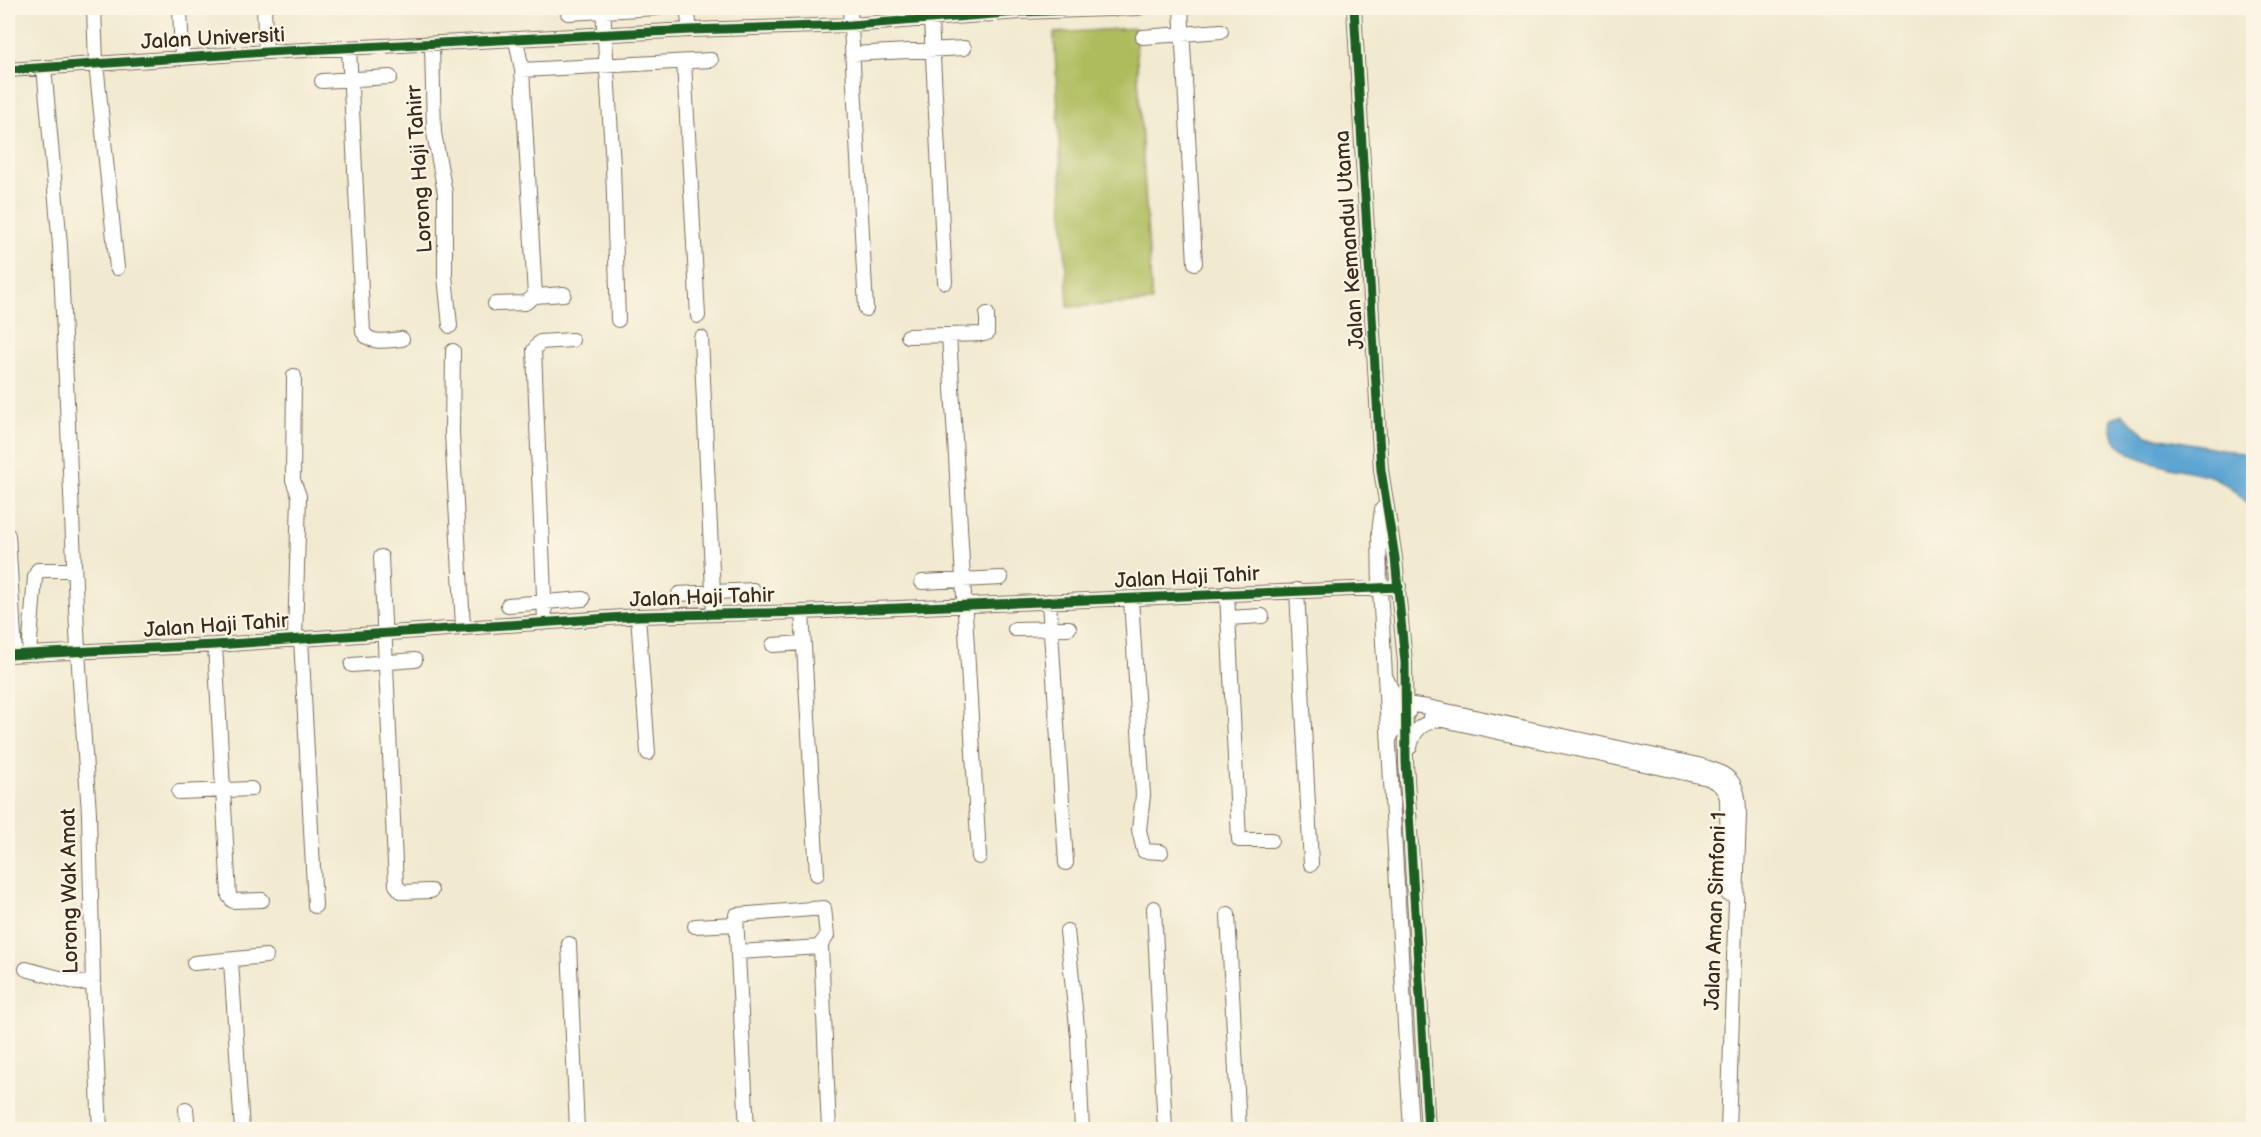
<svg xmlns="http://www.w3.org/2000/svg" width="2261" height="1137" font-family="'Balsamiq Sans',sans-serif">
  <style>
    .green { fill: #afbc5d; stroke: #75733e; stroke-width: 1.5 }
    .water { fill: #5ba4d2; stroke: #4b6778; stroke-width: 1.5 }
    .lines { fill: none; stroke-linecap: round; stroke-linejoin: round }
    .minor-casing { stroke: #7b6d5c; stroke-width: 16 }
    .minor { stroke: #fff; stroke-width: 14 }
    .cycleway-casing { stroke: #fcf5e5; stroke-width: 13 }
    .cycleway { stroke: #1b5e20; stroke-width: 9 }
    .labels { text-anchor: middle; stroke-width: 4.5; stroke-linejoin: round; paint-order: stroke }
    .street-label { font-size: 21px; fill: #3b2a1e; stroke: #fcf5e5 }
  </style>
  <rect width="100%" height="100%" fill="#fcf5e5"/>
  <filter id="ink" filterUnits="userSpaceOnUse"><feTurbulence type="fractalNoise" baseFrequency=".0167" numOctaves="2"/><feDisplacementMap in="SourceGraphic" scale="12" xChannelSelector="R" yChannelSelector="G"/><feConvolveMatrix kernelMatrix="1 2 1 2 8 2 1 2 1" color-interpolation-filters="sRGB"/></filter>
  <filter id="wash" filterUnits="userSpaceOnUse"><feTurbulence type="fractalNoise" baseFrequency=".008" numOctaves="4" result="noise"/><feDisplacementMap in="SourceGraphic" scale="24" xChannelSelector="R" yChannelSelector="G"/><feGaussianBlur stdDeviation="1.35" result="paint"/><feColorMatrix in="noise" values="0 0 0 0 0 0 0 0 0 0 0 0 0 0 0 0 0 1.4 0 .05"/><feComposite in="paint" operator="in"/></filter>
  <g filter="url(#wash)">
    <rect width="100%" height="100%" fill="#f1ead0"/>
    <path class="green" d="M 1135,28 L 1152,302 L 1068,307 L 1054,33 Z"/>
    <path class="water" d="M 2122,414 L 2147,435 L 2253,455 L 2253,510 C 2244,499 2223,480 2210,476 C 2181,467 2103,463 2112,418 Z"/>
  </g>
  <g filter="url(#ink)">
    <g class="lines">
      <defs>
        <path id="minor" d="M 94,8 L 96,63 L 117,268
          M 180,8 L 182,57
          M 264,8 L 266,52
          M 603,8 L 613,166 L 618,320
          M 687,8 L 690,30
          M 850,8 L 866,309
          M 1181,8 L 1195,263
          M 1354,8 L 1381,470 L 1395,558 L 1405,662 L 1406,762 L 1428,1130
          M 568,13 L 657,8
          M 931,20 L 945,282
          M 1143,37 L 1221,31
          M 432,45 L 434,133 L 445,193 L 445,276 L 450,326
          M 349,48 L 363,332 C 370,345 389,340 402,339
          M 852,54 L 964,48
          M 684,62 L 698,316
          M 44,67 L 60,245 L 78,652 L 89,813 L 93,982 L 100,1130
          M 8,70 L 266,52 L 690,30 L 851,25 L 1020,12 L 1139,8
          M 522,70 L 711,60
          M 322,81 L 390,77
          M 535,296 L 564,294
          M 495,304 L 525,303 L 535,296 L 522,70 L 516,40
          M 949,335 L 979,857
          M 908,336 L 984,334 L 987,333 L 987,314
          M 701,338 L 714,613
          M 453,351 L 452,433 L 463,626
          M 294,376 L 293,480 L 299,496 L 295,638
          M 1382,509 L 1379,532 L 1380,589 L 1411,1130
          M 8,535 L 15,655
          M 381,557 L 396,885 L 402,892 L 431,891
          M 922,582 L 1001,578
          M 1297,590 L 1311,864
          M 1227,593 L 1239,840 L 1271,840
          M 679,594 L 753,590
          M 1131,598 L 1143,795 L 1139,830 L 1144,851 L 1161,852
          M 1049,601 L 1066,863
          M 508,605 L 583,599
          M 802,612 L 817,874
          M 638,616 L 648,753
          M 1228,618 L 1262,616
          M 545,621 L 534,350 L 540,342 L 572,340
          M 1015,629 L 1069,628
          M 301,638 L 315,906
          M 215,645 L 229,896 L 233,901 L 262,900
          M 773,645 L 804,643
          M 29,653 L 35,577 L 38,570 L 74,570
          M 8,655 L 215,645 L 638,616 L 802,612 L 1399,587
          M 352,665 L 415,660
          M 1386,678 L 1401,710 L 1408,713
          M 1430,717 L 1708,778 C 1718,783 1724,787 1727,798 L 1728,894
          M 1389,740 L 1405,704 L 1428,707 L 1698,765 C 1731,774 1739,781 1739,815 L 1728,1130
          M 1410,747 C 1414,728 1423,723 1441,719
          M 179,792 L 251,789
          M 1154,908 L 1165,1130
          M 1228,914 L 1239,1130
          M 695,926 L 736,924
          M 1067,931 L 1078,1037 L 1082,1130
          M 569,944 L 577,1130
          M 738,952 L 821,947 L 829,1130
          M 231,961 L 242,1130
          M 194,963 L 266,956
          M 26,969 L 78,983 L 93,982
          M 186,1109 L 188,1130
          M 747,1130 L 736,915 L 824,908 L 827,936 L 821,944"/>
      </defs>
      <use href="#minor" class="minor-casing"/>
      <use href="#minor" class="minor"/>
      <defs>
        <path id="cycleway" d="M 1354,8 L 1381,470 L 1395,558 L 1405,662 L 1406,762 L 1428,1130
          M 8,70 L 266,52 L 690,30 L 851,25 L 1020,12 L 1139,8
          M 8,655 L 215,645 L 638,616 L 802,612 L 1399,587"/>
      </defs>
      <use href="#cycleway" class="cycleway-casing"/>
      <use href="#cycleway" class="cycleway"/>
    </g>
  </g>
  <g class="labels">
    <g class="street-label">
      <text transform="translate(213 38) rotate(-3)" y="7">Jalan Universiti</text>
      <text transform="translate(419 169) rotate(-94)" y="7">Lorong Haji Tahirr</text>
      <text transform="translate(1349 240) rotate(-94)" y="7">Jalan Kemandul Utama</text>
      <text transform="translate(1187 577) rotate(-3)" y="7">Jalan Haji Tahir</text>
      <text transform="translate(702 597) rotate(-2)" y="7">Jalan Haji Tahir</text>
      <text transform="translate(216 625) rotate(-4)" y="7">Jalan Haji Tahir</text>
      <text transform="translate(69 891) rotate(-91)" y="7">Lorong Wak Amat</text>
      <text transform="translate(1715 911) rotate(-88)" y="7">Jalan Aman Simfoni 1</text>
    </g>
  </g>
  <rect width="2261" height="1137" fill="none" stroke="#fcf5e5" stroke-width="30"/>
</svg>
